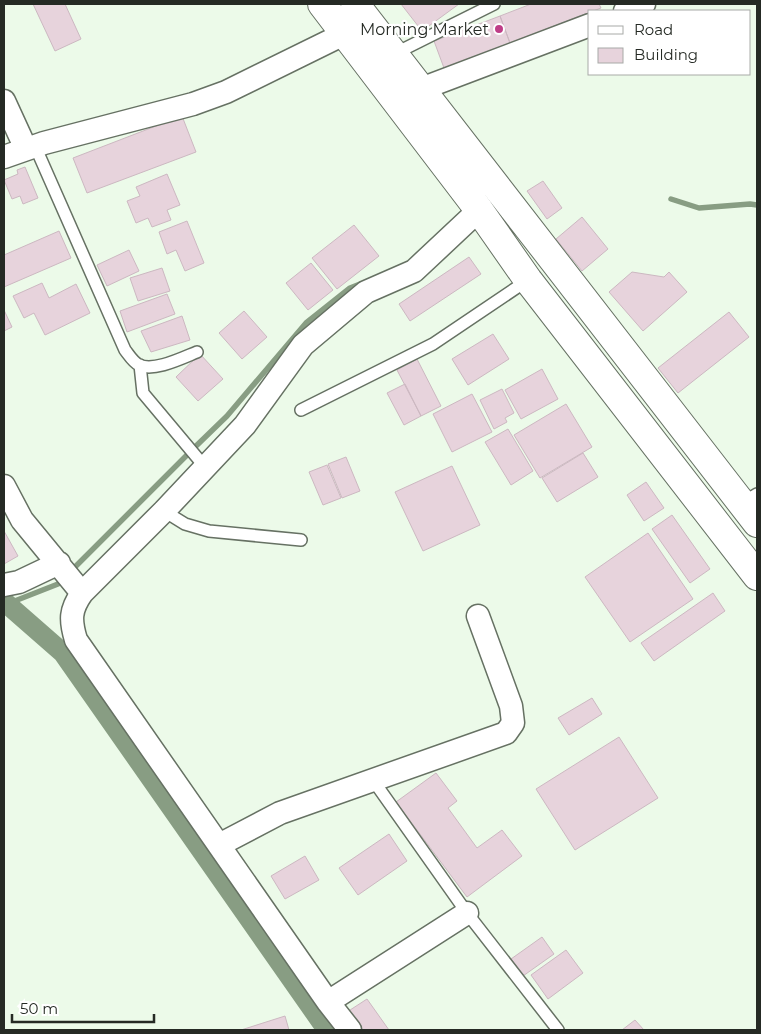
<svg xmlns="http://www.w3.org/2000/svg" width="761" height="1034" font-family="Montserrat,sans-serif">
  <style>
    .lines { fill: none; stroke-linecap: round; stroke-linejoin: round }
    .stream { stroke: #889d83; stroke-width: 5.5 }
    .canal { stroke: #889d83; stroke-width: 20 }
    .building { fill: #e7d3dc; stroke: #ccb8c1 }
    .lane-casing { stroke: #667163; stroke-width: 14 }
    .street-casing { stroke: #667163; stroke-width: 25 }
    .secondary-casing { stroke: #667163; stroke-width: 30 }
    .lane { stroke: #fff; stroke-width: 11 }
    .street { stroke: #fff; stroke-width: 22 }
    .secondary { stroke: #fff; stroke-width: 28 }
    .poi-dot { fill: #bf3e88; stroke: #fff; stroke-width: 2 }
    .labels { text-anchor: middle; stroke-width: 4.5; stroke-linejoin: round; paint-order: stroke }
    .poi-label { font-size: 16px; fill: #252a24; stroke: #fff; text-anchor: end }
  </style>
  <rect width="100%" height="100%" fill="#ecfae9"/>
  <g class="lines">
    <path class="stream" d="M 671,199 L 699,208 L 750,204 L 757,205
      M 195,447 L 227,416 L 306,323 L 350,288 L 360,284
      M 70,572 L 189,453
      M 7,604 L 58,584 L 63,579"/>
    <path class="canal" d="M 4,604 L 7,604 L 63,653 L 327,1030"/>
  </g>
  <path class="building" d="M 33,4 L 65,4 L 81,39 L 55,51 Z
    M 401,4 L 459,4 L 422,31 Z
    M 531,4 L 599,4 L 601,8 L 510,43 L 500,16 Z
    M 500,16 L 510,43 L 444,68 L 434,41 Z
    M 182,116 L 196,152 L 87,193 L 73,158 Z
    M 25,167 L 38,198 L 23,204 L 20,196 L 12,199 L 4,180 L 18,174 L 17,170 Z
    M 167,174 L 180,205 L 167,210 L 171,220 L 152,227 L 148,218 L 136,223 L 127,201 L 140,196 L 136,187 Z
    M 543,181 L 562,208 L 547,219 L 527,191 Z
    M 582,217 L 608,249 L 582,271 L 556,239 Z
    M 187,221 L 204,263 L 185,271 L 176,250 L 167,254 L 159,232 Z
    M 354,225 L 379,256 L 337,289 L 312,258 Z
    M 59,231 L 71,258 L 4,287 L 4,255 Z
    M 129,250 L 139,271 L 107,286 L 97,265 Z
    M 469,257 L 481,274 L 410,321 L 399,304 Z
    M 311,263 L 333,290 L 308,310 L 286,283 Z
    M 162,268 L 170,291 L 138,301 L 130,278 Z
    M 632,272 L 664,277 L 669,272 L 687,292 L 643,331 L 609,292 Z
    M 42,283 L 49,298 L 76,284 L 90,313 L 45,335 L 34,313 L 24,318 L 13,296 Z
    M 167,294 L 175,314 L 127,332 L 120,311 Z
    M 4,310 L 12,327 L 4,331 Z
    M 244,311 L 267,337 L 242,359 L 219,333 Z
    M 729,312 L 749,337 L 678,393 L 658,368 Z
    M 182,316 L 190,340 L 151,352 L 141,331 Z
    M 493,334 L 509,359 L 468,385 L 452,359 Z
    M 200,354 L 223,379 L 198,401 L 176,377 Z
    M 417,359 L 441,406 L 421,416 L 397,370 Z
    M 542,369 L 558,399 L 521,419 L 505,390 Z
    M 405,384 L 421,416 L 404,425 L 387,393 Z
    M 502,389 L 514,413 L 505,418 L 507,422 L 494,429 L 480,400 Z
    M 472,394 L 492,432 L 452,452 L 433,414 Z
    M 566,404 L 592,447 L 540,478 L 514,435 Z
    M 508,429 L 533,471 L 511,485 L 485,442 Z
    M 583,453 L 598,477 L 557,502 L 542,478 Z
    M 346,457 L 360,491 L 342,498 L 328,464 Z
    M 327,465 L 341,498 L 323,505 L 309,472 Z
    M 452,466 L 480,525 L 423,551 L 395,492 Z
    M 646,482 L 664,508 L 644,521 L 627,495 Z
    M 672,515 L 710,569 L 690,583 L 652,529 Z
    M 4,531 L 18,556 L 4,564 Z
    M 648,533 L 693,599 L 630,642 L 585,577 Z
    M 713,593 L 725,611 L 654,661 L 641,643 Z
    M 592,698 L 602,714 L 569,735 L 558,718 Z
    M 619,737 L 658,798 L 575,850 L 536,789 Z
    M 436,773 L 457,801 L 448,808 L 477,848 L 502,830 L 522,856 L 467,897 L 396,802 Z
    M 389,834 L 407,861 L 358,895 L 339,868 Z
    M 305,856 L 319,880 L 285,899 L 271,876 Z
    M 542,937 L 554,954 L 523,976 L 511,959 Z
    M 566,950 L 583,973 L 548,999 L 531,975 Z
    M 367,999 L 389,1030 L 360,1030 L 347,1012 Z
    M 285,1016 L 289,1030 L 241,1030 Z
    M 635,1020 L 644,1030 L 622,1030 Z"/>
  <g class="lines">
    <defs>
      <path id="lane" d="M 394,54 L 494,4
        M 35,146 L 125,350 C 129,355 133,362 139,365 C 154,372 182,358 197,352
        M 140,365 L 143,393 L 205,467
        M 301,410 L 433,344 L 528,280
        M 742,503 L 757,494
        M 164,511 L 185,524 L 209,531 L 301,540
        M 373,780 L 467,913 L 558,1030"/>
      <path id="street" d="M 625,11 L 644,4
        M 421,89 L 590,25
        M 4,101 L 26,149
        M 4,157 L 44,143 L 193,104 L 226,92 L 344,34
        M 4,486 L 22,520 L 82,593
        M 4,585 L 19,582 L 59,563
        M 219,845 L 280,813 L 506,733 L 513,723 L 511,706 L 478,616
        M 328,1002 L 467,913
        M 350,1030 L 328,1002 L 76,640 C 70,620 70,610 82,593 L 164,511 L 245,425 L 303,345 L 366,292 L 414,271 L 479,210"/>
      <path id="secondary" d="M 322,4 L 479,210 L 528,280 L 757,576
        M 355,4 L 757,523"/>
    </defs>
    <use href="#lane" class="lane-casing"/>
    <use href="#street" class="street-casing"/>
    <use href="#secondary" class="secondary-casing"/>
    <use href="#lane" class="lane"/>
    <use href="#street" class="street"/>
    <use href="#secondary" class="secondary"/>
  </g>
  <circle class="poi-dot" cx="499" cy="29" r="5"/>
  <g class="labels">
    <g class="poi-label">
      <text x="489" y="35">Morning Market</text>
    </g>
  </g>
  <rect width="761" height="1034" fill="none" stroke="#252a24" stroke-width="10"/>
  <rect x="588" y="10" width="162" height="65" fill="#ffffff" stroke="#a8aaa7"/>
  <rect x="598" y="26" width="25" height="8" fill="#ffffff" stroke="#a8aaa7"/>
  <text x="634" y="35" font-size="15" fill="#252a24">Road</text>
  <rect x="598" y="48" width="25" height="15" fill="#e7d3dc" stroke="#a8aaa7"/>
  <text x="634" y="60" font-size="15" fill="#252a24">Building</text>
  <path d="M12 1014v8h142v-8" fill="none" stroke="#252a24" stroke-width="2.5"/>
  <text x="20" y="1014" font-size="15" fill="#252a24" stroke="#ffffff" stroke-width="4" paint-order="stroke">50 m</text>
</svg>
